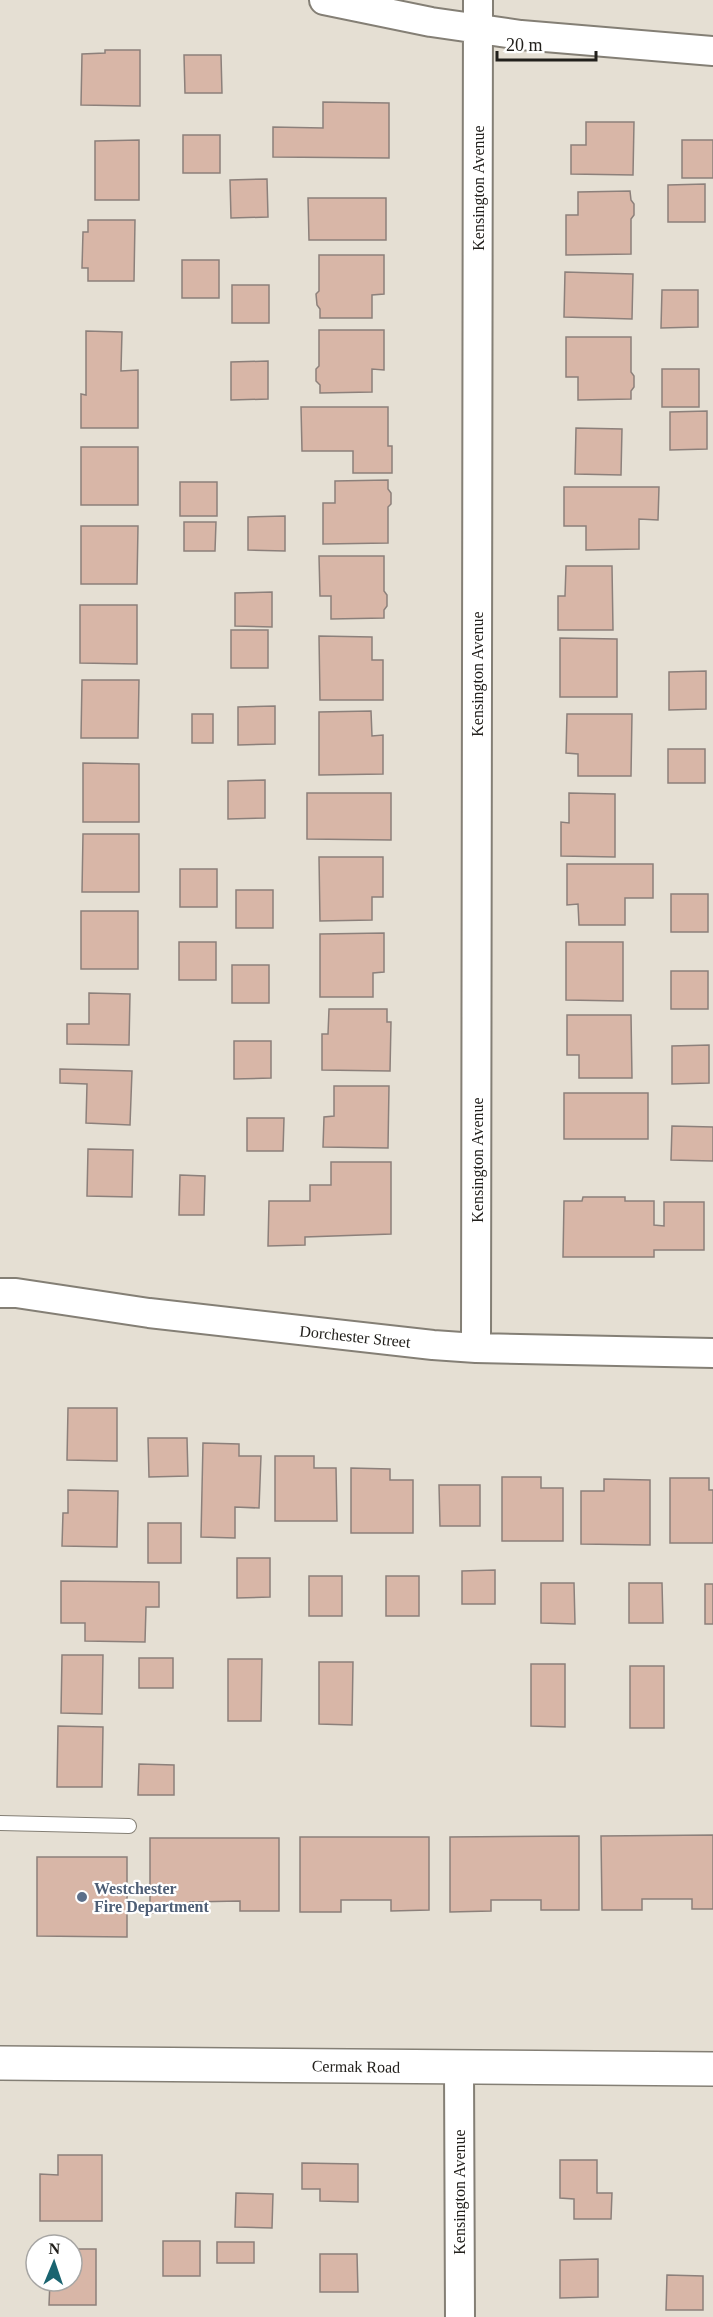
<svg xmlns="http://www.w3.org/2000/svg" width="713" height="2317" font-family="Georgia,serif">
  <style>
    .building { fill: #d8b6a7; stroke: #8c807b; stroke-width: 1.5 }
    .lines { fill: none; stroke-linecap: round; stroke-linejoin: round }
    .lane-casing { stroke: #847f75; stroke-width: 16 }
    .street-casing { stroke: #847f75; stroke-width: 32 }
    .primary-casing { stroke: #847f75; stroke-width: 36 }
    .lane { stroke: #fff; stroke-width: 14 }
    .street { stroke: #fff; stroke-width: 28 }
    .primary { stroke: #fff; stroke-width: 33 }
    .service-dot { fill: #5c6f8a; stroke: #fff; stroke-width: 2 }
    .labels { text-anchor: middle; stroke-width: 4.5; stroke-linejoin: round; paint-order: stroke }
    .street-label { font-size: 16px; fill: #22201c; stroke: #fff }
    .service-label { font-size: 16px; font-weight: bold; fill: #4e5e75; stroke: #fff; text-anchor: start }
  </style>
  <rect width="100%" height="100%" fill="#e5dfd3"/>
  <path class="building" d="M 105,50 L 140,50 L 140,106 L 81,105 L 82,54 L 105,53 Z
    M 184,55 L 221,55 L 222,93 L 185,93 Z
    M 323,102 L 389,103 L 389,158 L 273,157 L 273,127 L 323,128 Z
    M 586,122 L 634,122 L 633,175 L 571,174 L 571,145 L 586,145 Z
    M 183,135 L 220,135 L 220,173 L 183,173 Z
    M 139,140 L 139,200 L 95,200 L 95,141 Z
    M 682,140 L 713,140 L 713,178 L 682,178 Z
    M 267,179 L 268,217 L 231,218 L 230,180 Z
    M 705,184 L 705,222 L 668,222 L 668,185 Z
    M 630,191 L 631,200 L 634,204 L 634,215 L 631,219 L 631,254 L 566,255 L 566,215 L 578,215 L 578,192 Z
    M 308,198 L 386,198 L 386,240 L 309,240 Z
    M 88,220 L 135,220 L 134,281 L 88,281 L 88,268 L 82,268 L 83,232 L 88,232 Z
    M 319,255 L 384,255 L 384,294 L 372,295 L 372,318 L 320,318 L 320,309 L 317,305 L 316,294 L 319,291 Z
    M 182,260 L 219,260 L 219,298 L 182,298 Z
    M 565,272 L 633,274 L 632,319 L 564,317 Z
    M 232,285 L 269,285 L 269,323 L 232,323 Z
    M 662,290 L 698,290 L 698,327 L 661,328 Z
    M 319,330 L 384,330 L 384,370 L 372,369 L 372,392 L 320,393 L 320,385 L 316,381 L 316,369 L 319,366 Z
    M 86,331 L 122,332 L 121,371 L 138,370 L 138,428 L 81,428 L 81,394 L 86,395 Z
    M 566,337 L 631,337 L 631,372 L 634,376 L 634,387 L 631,391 L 631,399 L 578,400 L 578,377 L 566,377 Z
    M 268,361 L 268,399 L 231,400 L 231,362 Z
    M 662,369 L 699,369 L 699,407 L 662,407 Z
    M 301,407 L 388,407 L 388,446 L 392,446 L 392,473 L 353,473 L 353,451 L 302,451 Z
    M 707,411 L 707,449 L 670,450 L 670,412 Z
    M 576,428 L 622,429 L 621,475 L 575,474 Z
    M 81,447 L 138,447 L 138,505 L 81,505 Z
    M 388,480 L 388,489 L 391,493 L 391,504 L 388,507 L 388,543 L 323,544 L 323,503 L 335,503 L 335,481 Z
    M 180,482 L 217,482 L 217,516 L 180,516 Z
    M 564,487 L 659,487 L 658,520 L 639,519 L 639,549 L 586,550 L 586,526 L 564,526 Z
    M 285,516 L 285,551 L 248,550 L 248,517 Z
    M 184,522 L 216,522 L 215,551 L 184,551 Z
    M 81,526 L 138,526 L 137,584 L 81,584 Z
    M 319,556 L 384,556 L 384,591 L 387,595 L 387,606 L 384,610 L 384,618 L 331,619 L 331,596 L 320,596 Z
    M 566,566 L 612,566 L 613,630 L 558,630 L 558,596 L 565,596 Z
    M 272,592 L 272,627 L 235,626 L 235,593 Z
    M 80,605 L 137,605 L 137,664 L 80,663 Z
    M 231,630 L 268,630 L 268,668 L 231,668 Z
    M 319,636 L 372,637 L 372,660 L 383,660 L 383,700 L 320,700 Z
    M 560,638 L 617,639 L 617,697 L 560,697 Z
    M 706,671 L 706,709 L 669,710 L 669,672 Z
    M 82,680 L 139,680 L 138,738 L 81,738 Z
    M 275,706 L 275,744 L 238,745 L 238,707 Z
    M 371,711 L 372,736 L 383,735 L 383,774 L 319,775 L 319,712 Z
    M 192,714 L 213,714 L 213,743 L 192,743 Z
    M 567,714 L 632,714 L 631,776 L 578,776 L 578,754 L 566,753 Z
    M 668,749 L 705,749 L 705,783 L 668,783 Z
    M 83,763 L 139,764 L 139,822 L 83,822 Z
    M 265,780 L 265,818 L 228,819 L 228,781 Z
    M 307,793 L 391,793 L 391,840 L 307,839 Z
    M 569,793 L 615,794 L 615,857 L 561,856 L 561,822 L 569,823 Z
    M 83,834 L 139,834 L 139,892 L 82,892 Z
    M 319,857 L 383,857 L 383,897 L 372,897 L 372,920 L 320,921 Z
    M 567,864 L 653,864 L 653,898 L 625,898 L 625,925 L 579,925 L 578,904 L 567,905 Z
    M 180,869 L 217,869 L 217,907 L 180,907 Z
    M 236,890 L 273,890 L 273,928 L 236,928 Z
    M 671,894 L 708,894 L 708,932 L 671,932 Z
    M 81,911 L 138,911 L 138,969 L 81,969 Z
    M 384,933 L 384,972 L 373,973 L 373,997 L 320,997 L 320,934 Z
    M 179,942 L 216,942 L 216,980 L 179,980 Z
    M 566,942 L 623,942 L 623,1001 L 566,1000 Z
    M 232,965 L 269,965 L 269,1003 L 232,1003 Z
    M 671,971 L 708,971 L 708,1009 L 671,1009 Z
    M 89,993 L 130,994 L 129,1045 L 67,1044 L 67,1024 L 89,1024 Z
    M 329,1009 L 387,1009 L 387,1022 L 391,1022 L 390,1071 L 322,1070 L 322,1034 L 328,1034 Z
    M 567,1015 L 631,1015 L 632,1078 L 579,1078 L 579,1055 L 567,1055 Z
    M 234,1041 L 271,1041 L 271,1078 L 234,1079 Z
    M 709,1045 L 709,1083 L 672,1084 L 672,1046 Z
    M 60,1069 L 132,1071 L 130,1125 L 86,1123 L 87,1084 L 60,1083 Z
    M 334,1086 L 389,1086 L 388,1148 L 323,1147 L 324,1117 L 334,1116 Z
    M 564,1093 L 648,1093 L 648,1139 L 564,1139 Z
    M 247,1118 L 284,1118 L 283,1151 L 247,1151 Z
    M 672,1126 L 713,1127 L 713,1161 L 671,1160 Z
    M 88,1149 L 133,1150 L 132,1197 L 87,1196 Z
    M 331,1162 L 391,1162 L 391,1234 L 305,1237 L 305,1245 L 268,1246 L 269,1201 L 310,1201 L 310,1185 L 331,1185 Z
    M 180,1175 L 205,1176 L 204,1215 L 179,1215 Z
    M 583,1197 L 625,1197 L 625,1201 L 654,1201 L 654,1225 L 664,1226 L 664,1202 L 704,1202 L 704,1250 L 654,1250 L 654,1257 L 563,1257 L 564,1201 L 582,1201 Z
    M 68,1408 L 117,1408 L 117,1461 L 67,1460 Z
    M 148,1438 L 187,1438 L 188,1476 L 149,1477 Z
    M 203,1443 L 239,1444 L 239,1456 L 261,1456 L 259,1508 L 235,1507 L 235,1538 L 201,1537 Z
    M 275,1456 L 314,1456 L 314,1468 L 336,1468 L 337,1521 L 275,1521 Z
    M 351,1468 L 390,1469 L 390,1480 L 413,1480 L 413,1533 L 351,1533 Z
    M 502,1477 L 541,1477 L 541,1488 L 563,1488 L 563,1541 L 502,1541 Z
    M 670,1478 L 709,1478 L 709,1490 L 713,1490 L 713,1543 L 670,1543 Z
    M 604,1479 L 650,1480 L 650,1545 L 581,1544 L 581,1491 L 604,1491 Z
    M 439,1485 L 480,1485 L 480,1526 L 440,1526 Z
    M 68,1490 L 118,1491 L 117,1547 L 62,1546 L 63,1513 L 68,1513 Z
    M 148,1523 L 181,1523 L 181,1563 L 148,1563 Z
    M 237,1558 L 270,1558 L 270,1597 L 237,1598 Z
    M 495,1570 L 495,1604 L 462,1604 L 462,1571 Z
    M 309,1576 L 342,1576 L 342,1616 L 309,1616 Z
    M 386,1576 L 419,1576 L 419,1616 L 386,1616 Z
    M 61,1581 L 159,1582 L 159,1607 L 146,1607 L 145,1642 L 85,1641 L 85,1623 L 61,1623 Z
    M 541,1583 L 574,1583 L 575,1624 L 541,1623 Z
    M 629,1583 L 662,1583 L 663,1623 L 629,1623 Z
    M 705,1584 L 713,1584 L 713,1624 L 705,1624 Z
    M 62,1655 L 103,1655 L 102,1714 L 61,1713 Z
    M 139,1658 L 173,1658 L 173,1688 L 139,1688 Z
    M 228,1659 L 262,1659 L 261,1721 L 228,1721 Z
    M 319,1662 L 353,1662 L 352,1725 L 319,1724 Z
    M 531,1664 L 565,1664 L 565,1727 L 531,1726 Z
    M 630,1666 L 664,1666 L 664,1728 L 630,1728 Z
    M 58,1726 L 103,1727 L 102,1787 L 57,1787 Z
    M 139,1764 L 174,1765 L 174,1795 L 138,1795 Z
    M 713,1835 L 713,1909 L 692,1909 L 692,1899 L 642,1899 L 642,1910 L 602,1910 L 601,1836 Z
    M 579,1836 L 579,1910 L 541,1910 L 541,1900 L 491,1900 L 491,1911 L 450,1912 L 450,1837 Z
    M 300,1837 L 429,1837 L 429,1910 L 391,1911 L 391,1900 L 341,1900 L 341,1912 L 300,1912 Z
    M 150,1838 L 279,1838 L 279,1911 L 240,1911 L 240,1901 L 190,1902 L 190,1912 L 150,1913 Z
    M 37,1857 L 127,1857 L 127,1937 L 37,1936 Z
    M 58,2155 L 102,2155 L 102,2221 L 40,2221 L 40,2174 L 58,2175 Z
    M 560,2160 L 597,2160 L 597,2193 L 612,2193 L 611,2219 L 574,2219 L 574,2199 L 560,2198 Z
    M 302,2163 L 358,2164 L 358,2202 L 320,2201 L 320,2189 L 302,2189 Z
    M 236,2193 L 273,2194 L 272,2228 L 235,2227 Z
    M 163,2241 L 200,2241 L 200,2276 L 163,2276 Z
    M 217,2242 L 254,2242 L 254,2263 L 217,2263 Z
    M 72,2249 L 96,2249 L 96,2305 L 49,2305 L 50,2281 L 72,2281 Z
    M 320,2254 L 357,2254 L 358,2292 L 320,2292 Z
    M 598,2259 L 598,2297 L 560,2298 L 560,2260 Z
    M 667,2275 L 703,2276 L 703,2310 L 666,2310 Z"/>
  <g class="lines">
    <defs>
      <path id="lane" d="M 0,1823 L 129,1826"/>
      <path id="street" d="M 324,0 L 431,22 L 521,35 L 713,51
        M 0,1293 L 16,1293 L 149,1313 L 433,1345 L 476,1348 L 713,1353
        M 476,1348 L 478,0
        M 459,2068 L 460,2317"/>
      <path id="primary" d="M 0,2063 L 713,2069"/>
    </defs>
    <use href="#lane" class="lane-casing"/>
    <use href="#street" class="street-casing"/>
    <use href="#primary" class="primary-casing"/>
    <use href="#lane" class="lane"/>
    <use href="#street" class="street"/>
    <use href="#primary" class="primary"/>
  </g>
  <circle class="service-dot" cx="82" cy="1897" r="6"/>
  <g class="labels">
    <g class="street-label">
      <text transform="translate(478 188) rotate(-90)" y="6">Kensington Avenue</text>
      <text transform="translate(477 674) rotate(-90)" y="6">Kensington Avenue</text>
      <text transform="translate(477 1160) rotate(-90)" y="6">Kensington Avenue</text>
      <text transform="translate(355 1336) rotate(6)" y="6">Dorchester Street</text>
      <text transform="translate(356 2066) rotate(1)" y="6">Cermak Road</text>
      <text transform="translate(459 2192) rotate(-90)" y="6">Kensington Avenue</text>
    </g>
    <g class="service-label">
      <text x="94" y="1894">Westchester<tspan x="94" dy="18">Fire Department</tspan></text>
    </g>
  </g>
  <g transform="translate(54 2263) rotate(2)"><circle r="28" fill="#ffffff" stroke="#a7a6a4" stroke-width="1.5"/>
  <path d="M0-4.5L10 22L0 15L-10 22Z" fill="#1a6470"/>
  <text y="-9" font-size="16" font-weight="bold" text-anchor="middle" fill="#22201c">N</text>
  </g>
  <path d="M497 51v9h99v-9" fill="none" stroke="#22201c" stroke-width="3"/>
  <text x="506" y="51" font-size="18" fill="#22201c" stroke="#ffffff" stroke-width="4.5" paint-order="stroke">20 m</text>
</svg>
